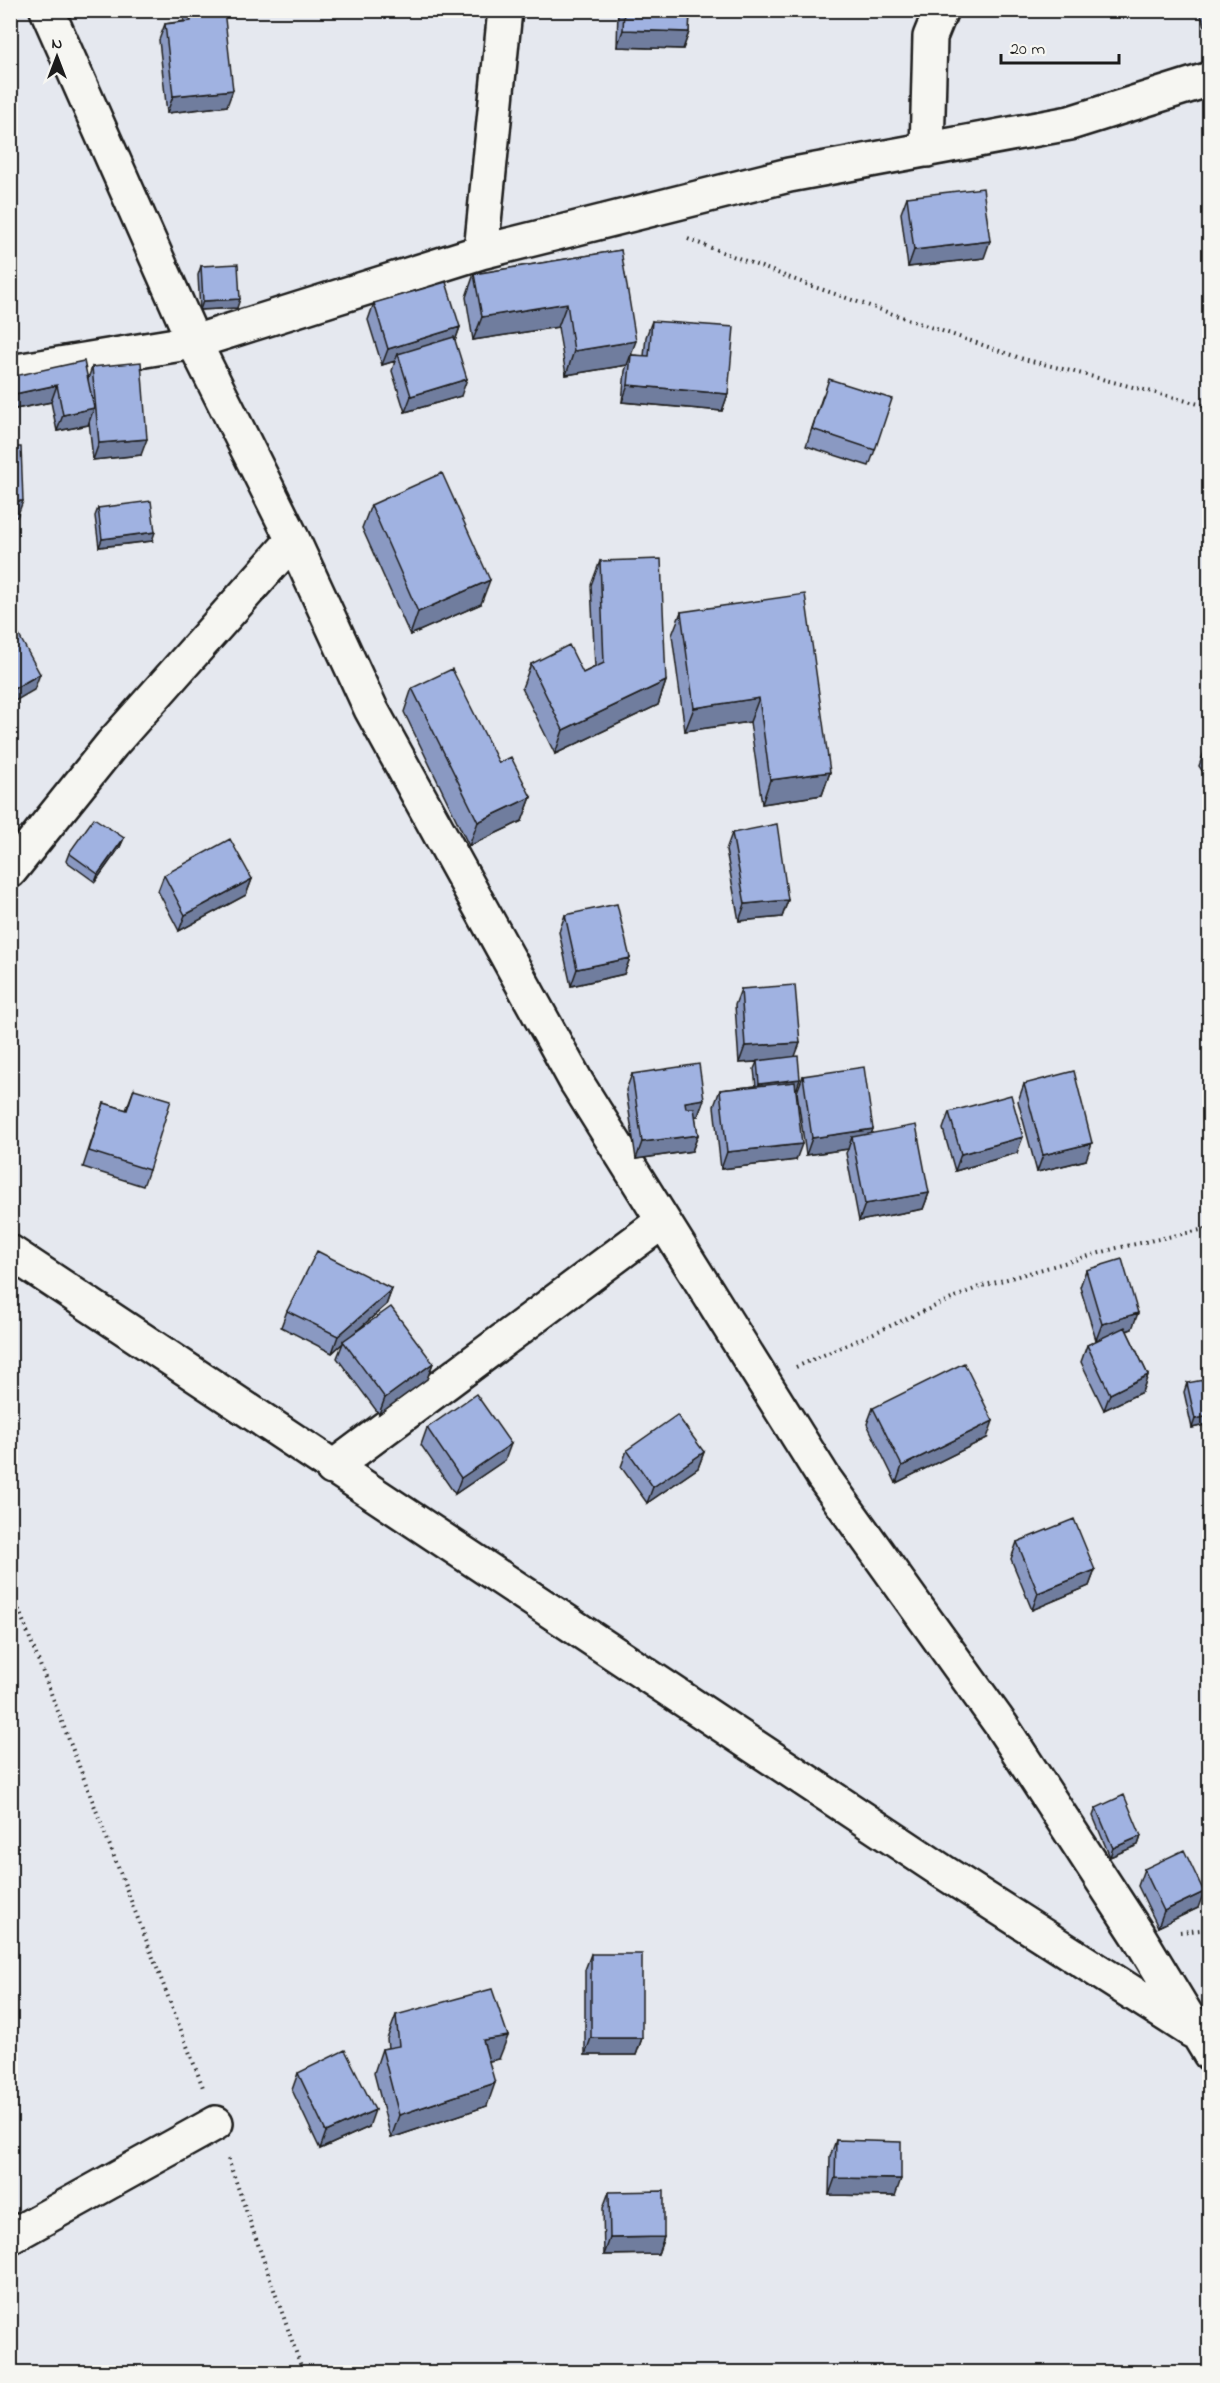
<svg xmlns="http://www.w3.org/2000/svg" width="1220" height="2383" font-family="'Indie Flower',sans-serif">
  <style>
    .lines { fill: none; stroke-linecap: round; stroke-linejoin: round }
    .street-casing { stroke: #1c1c1c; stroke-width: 38 }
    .path { stroke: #1c1c1c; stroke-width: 4; stroke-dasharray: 1.5 4.5; stroke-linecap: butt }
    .street { stroke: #f6f6f2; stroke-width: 33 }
    .wall { fill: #8a99c2; stroke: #1c1c1c; stroke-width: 1.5 }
    .shaded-wall { fill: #707d9e; stroke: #1c1c1c; stroke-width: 1.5 }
    .building { fill: #a0b2e1; stroke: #1c1c1c; stroke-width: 1.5 }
  </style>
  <rect width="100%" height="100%" fill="#e5e8ef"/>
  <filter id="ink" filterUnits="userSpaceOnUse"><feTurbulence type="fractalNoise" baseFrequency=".0167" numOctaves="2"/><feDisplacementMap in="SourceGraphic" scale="12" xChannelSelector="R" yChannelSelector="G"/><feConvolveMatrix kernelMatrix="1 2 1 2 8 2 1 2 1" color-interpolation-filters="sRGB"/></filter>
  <g filter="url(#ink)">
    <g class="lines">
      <defs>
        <path id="street" d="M 47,10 L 194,342 L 293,540 L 371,709 L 577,1083 L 824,1478 L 1001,1725 L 1138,1935 L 1210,2054
          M 927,150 L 930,37 L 941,10
          M 481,252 L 505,10
          M 10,372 L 194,342 L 481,252 L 789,175 L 1070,123 L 1210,79
          M 10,871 L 112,744 L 293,540
          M 10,1252 L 945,1873 L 1192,2031
          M 332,1468 L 663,1221
          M 10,2237 L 216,2123"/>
      </defs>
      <use href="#street" class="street-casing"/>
      <path class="path" d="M 688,239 L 809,285 L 1020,358 L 1210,407
        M 796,1367 L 979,1287 L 1117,1248 L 1210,1228
        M 10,1587 L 204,2090
        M 1180,1932 L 1210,1929
        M 228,2159 L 303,2372"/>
      <use href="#street" class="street"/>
    </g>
    <path class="wall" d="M 184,10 L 224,10 L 227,106 L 167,113 L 159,40 L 165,24 L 184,21 L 183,14 Z
      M 618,10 L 690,10 L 689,32 L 683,49 L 617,47 Z
      M 1199,10 L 1209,10 L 1209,28 L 1206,29 Z
      M 907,197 L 984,258 L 908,267 L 901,213 Z
      M 621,250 L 632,355 L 644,356 L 646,337 L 652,321 L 728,394 L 722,411 L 622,402 L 625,371 L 627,365 L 566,375 L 558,327 L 473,340 L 466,297 L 474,274 Z
      M 201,266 L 237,308 L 200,310 L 198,275 Z
      M 374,303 L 460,327 L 455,341 L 461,396 L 405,412 L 392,371 L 395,361 L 382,365 L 368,320 Z
      M 92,367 L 141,455 L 93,460 L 89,421 L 88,425 L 57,431 L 51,402 L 10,410 L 10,377 L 88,379 Z
      M 823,395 L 875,450 L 869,466 L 806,446 Z
      M 371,505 L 481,604 L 410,635 L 362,528 Z
      M 98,508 L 152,541 L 99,547 L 95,516 Z
      M 600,561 L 666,681 L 658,705 L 555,754 L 522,688 L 531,664 L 583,673 L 595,667 L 591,585 Z
      M 681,612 L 830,772 L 822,795 L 762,804 L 750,722 L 685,731 L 672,635 Z
      M 1209,666 L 1209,683 L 1205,679 Z
      M 412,688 L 499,763 L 531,797 L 522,821 L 469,846 L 404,712 Z
      M 1209,746 L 1209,781 L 1199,766 L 1205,750 Z
      M 732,833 L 788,900 L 782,917 L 739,921 L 726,850 Z
      M 124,838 L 120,847 L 95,882 L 66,861 L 69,853 Z
      M 164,875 L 252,879 L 246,895 L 179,931 L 158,891 Z
      M 565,915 L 630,958 L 624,974 L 571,986 L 559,932 Z
      M 741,989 L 800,1043 L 794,1057 L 797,1088 L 796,1088 L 796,1160 L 721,1169 L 714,1106 L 720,1090 L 756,1086 L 754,1069 L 757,1062 L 739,1063 L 735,1005 Z
      M 632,1074 L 704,1099 L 698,1116 L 695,1116 L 698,1135 L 692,1151 L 636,1159 L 626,1090 Z
      M 803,1076 L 872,1133 L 929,1193 L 923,1209 L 859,1221 L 846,1153 L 848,1149 L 806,1155 L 797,1092 Z
      M 1024,1084 L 1086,1160 L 1037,1172 L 1018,1101 Z
      M 134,1089 L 149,1170 L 143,1186 L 83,1167 L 104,1103 L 126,1110 Z
      M 949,1112 L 1017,1153 L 955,1171 L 943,1129 Z
      M 1086,1270 L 1132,1329 L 1127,1331 L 1148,1375 L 1142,1392 L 1104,1410 L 1081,1362 L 1087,1345 L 1101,1339 L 1096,1340 L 1080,1287 Z
      M 392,1289 L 386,1305 L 351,1336 L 433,1363 L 427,1379 L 379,1414 L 337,1358 L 343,1343 L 332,1353 L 281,1327 L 287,1311 Z
      M 1187,1383 L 1209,1424 L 1192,1428 L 1184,1392 Z
      M 873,1408 L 987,1438 L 896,1483 L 867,1424 Z
      M 427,1428 L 505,1460 L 455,1494 L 421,1445 Z
      M 627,1450 L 704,1452 L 698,1468 L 647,1503 L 621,1467 Z
      M 1017,1542 L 1095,1570 L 1089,1586 L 1032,1610 L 1011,1559 Z
      M 1096,1808 L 1141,1836 L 1138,1845 L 1110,1857 L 1093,1816 Z
      M 1144,1869 L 1198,1908 L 1158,1927 L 1138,1886 Z
      M 591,1954 L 642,2038 L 636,2055 L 585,2055 L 585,1970 Z
      M 396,2015 L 499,2059 L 489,2061 L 487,2106 L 391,2138 L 374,2073 L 382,2049 L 388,2048 L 387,2039 Z
      M 298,2073 L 369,2127 L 320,2149 L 292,2090 Z
      M 836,2140 L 895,2196 L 829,2195 L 830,2157 Z
      M 609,2192 L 664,2237 L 658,2254 L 604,2255 L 603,2208 Z"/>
    <path class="shaded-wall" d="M 1209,20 L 1209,28 L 1206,29 Z
      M 623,30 L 689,32 L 683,49 L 617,47 Z
      M 233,90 L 227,106 L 167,113 L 173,96 Z
      M 990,241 L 984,258 L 908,267 L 914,250 Z
      M 240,299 L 237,308 L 200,310 L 203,301 Z
      M 567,303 L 558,327 L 473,340 L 482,317 Z
      M 460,327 L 454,344 L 398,354 L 395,361 L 382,365 L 388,349 Z
      M 636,341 L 627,365 L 566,375 L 574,351 Z
      M 467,379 L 461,396 L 405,412 L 411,396 Z
      M 57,385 L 51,402 L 10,410 L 10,395 Z
      M 628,385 L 728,394 L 722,411 L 622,402 Z
      M 94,408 L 88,425 L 57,431 L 63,415 Z
      M 147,439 L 141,455 L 93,460 L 99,443 Z
      M 10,501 L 23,501 L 17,517 L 10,518 Z
      M 155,532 L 152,541 L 99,547 L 102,539 Z
      M 490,580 L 481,604 L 410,635 L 418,612 Z
      M 40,674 L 34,690 L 10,704 L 10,691 Z
      M 666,681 L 658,705 L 555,754 L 563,730 Z
      M 759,698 L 750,722 L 685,731 L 694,708 Z
      M 830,772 L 822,795 L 762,804 L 770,780 Z
      M 531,797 L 522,821 L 469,846 L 478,822 Z
      M 124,838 L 120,847 L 95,882 L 98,874 Z
      M 252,879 L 246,895 L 179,931 L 185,915 Z
      M 788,900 L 782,917 L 739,921 L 745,904 Z
      M 630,958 L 624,974 L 571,986 L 577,969 Z
      M 800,1043 L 794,1059 L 739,1063 L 745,1046 Z
      M 800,1079 L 797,1088 L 756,1092 L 759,1084 Z
      M 704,1099 L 698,1116 L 679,1118 L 685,1102 Z
      M 873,1129 L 867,1146 L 852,1137 L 848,1149 L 806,1155 L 812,1138 Z
      M 698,1135 L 692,1151 L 636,1159 L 642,1142 Z
      M 1023,1137 L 1017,1153 L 955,1171 L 961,1154 Z
      M 1092,1143 L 1086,1160 L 1037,1172 L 1043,1155 Z
      M 802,1144 L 796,1160 L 721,1169 L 727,1152 Z
      M 929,1193 L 923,1209 L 859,1221 L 865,1204 Z
      M 392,1289 L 386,1305 L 344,1342 L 343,1341 L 343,1343 L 332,1353 L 338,1336 Z
      M 1138,1313 L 1132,1329 L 1096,1340 L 1102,1324 Z
      M 433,1363 L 427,1379 L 379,1414 L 385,1398 Z
      M 1148,1375 L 1142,1392 L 1104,1410 L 1110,1394 Z
      M 1209,1416 L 1209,1424 L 1192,1428 L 1195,1419 Z
      M 993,1421 L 987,1438 L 896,1483 L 902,1466 Z
      M 511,1444 L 505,1460 L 455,1494 L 461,1478 Z
      M 704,1452 L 698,1468 L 647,1503 L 653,1487 Z
      M 1095,1570 L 1089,1586 L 1032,1610 L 1038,1593 Z
      M 1141,1836 L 1138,1845 L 1110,1857 L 1113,1848 Z
      M 1204,1892 L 1198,1908 L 1158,1927 L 1164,1911 Z
      M 508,2036 L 499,2059 L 474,2064 L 483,2040 Z
      M 591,2038 L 642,2038 L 636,2055 L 585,2055 Z
      M 495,2083 L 487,2106 L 391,2138 L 399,2115 Z
      M 375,2110 L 369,2127 L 320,2149 L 326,2132 Z
      M 835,2178 L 901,2179 L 895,2196 L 829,2195 Z
      M 664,2237 L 658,2254 L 604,2255 L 610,2238 Z"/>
    <path class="building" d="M 190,10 L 224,10 L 233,90 L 173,96 L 165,24 L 191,21 Z
      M 624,10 L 690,10 L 689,32 L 623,30 Z
      M 983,188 L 990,241 L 914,250 L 907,197 Z
      M 621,250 L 636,341 L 574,351 L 567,303 L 482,317 L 474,274 Z
      M 238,264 L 240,299 L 203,301 L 201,266 Z
      M 446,282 L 460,327 L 388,349 L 374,303 Z
      M 652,321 L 734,327 L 728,394 L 628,385 L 631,355 L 649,356 Z
      M 454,337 L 467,379 L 411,396 L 398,354 Z
      M 84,361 L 94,408 L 63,415 L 57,385 L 10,395 L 10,377 Z
      M 141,362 L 147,439 L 99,443 L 92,367 Z
      M 829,379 L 892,399 L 875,450 L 812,429 Z
      M 10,447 L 21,447 L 23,501 L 10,501 Z
      M 442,473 L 490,580 L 418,612 L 371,505 Z
      M 151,501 L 155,532 L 102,539 L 98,508 Z
      M 661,559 L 666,681 L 563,730 L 531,664 L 569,645 L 583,673 L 604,663 L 600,561 Z
      M 805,594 L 830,772 L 770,780 L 759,698 L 694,708 L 681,612 Z
      M 16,630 L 40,674 L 10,691 L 10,633 Z
      M 452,669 L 499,763 L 511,757 L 531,797 L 478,822 L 412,688 Z
      M 1209,746 L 1209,756 L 1205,750 Z
      M 94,818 L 124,838 L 98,874 L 69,853 Z
      M 777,824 L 788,900 L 745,904 L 732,833 Z
      M 230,839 L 252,879 L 185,915 L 164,875 Z
      M 617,904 L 630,958 L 577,969 L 565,915 Z
      M 795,985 L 800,1043 L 745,1046 L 741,989 Z
      M 798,1056 L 800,1079 L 759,1084 L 757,1061 Z
      M 699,1064 L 704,1099 L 685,1102 L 686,1108 L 694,1108 L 698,1135 L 642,1142 L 632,1074 Z
      M 864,1067 L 873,1129 L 812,1138 L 803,1076 Z
      M 1074,1071 L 1092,1143 L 1043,1155 L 1024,1084 Z
      M 795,1082 L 802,1144 L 727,1152 L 720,1090 Z
      M 134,1089 L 171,1100 L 149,1170 L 89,1151 L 104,1103 L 127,1110 Z
      M 1011,1095 L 1023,1137 L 961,1154 L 949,1112 Z
      M 916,1125 L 929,1193 L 865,1204 L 852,1137 Z
      M 317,1251 L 392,1289 L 338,1336 L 287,1311 Z
      M 1122,1259 L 1138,1313 L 1102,1324 L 1086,1270 Z
      M 391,1307 L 433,1363 L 385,1398 L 343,1341 Z
      M 1125,1327 L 1148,1375 L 1110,1394 L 1087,1345 Z
      M 964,1363 L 993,1421 L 902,1466 L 873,1408 Z
      M 1209,1379 L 1209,1416 L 1195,1419 L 1187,1383 Z
      M 476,1394 L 511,1444 L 461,1478 L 427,1428 Z
      M 677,1415 L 704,1452 L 653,1487 L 627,1450 Z
      M 1074,1519 L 1095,1570 L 1038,1593 L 1017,1542 Z
      M 1124,1795 L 1141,1836 L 1113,1848 L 1096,1808 Z
      M 1184,1850 L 1204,1892 L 1164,1911 L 1144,1869 Z
      M 591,1954 L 642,1954 L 642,2038 L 591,2038 Z
      M 492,1989 L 508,2036 L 483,2040 L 495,2083 L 399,2115 L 382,2049 L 399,2046 L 396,2015 Z
      M 345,2050 L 375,2110 L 326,2132 L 298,2073 Z
      M 836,2140 L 901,2142 L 901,2179 L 835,2178 Z
      M 664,2191 L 664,2237 L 610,2238 L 609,2192 Z"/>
  </g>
  <rect width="1220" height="2383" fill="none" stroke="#f6f6f2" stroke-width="36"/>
  <rect x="18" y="18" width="1184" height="2347" fill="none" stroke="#1c1c1c" stroke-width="2" filter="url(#ink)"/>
  <g transform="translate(57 57)" stroke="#f6f6f2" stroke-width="4.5" paint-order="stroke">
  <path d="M0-4.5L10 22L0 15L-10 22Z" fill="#1c1c1c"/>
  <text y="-9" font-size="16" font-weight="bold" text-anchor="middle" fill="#1c1c1c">N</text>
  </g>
  <path d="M1001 54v9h118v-9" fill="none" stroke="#1c1c1c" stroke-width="3"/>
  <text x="1010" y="54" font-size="18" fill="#1c1c1c" stroke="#f6f6f2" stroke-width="4.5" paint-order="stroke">20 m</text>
</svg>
